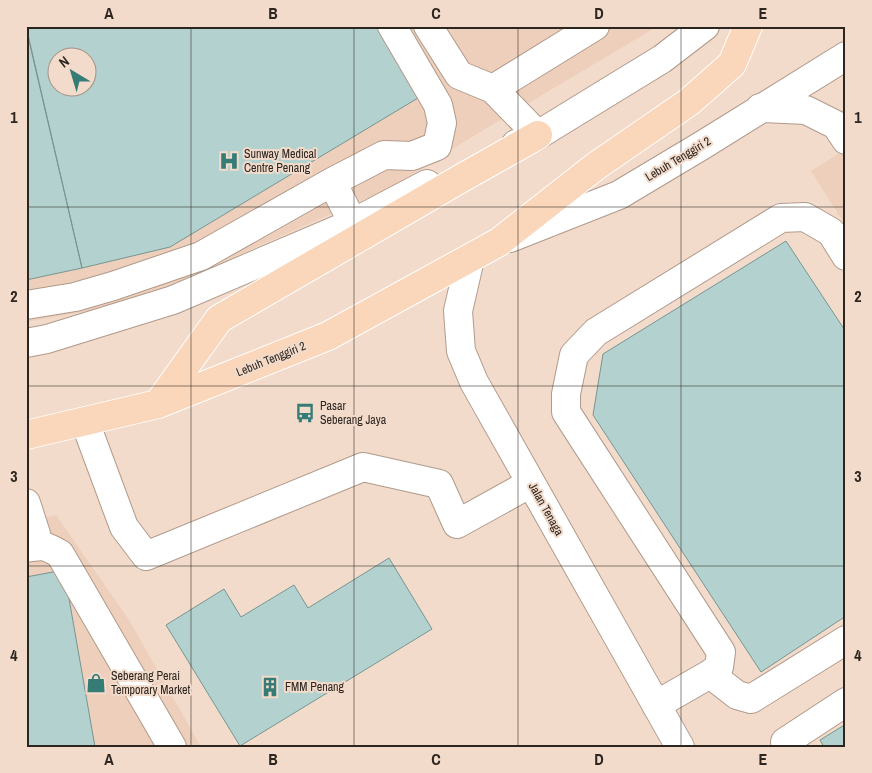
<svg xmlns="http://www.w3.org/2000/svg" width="872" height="773" font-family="'Archivo Narrow',sans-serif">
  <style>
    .built { fill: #edcfbb; fill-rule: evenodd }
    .building { fill: #b3d2cf; stroke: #779592; fill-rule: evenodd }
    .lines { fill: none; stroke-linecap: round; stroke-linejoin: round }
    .minor-casing { stroke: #b09a8b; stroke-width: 30 }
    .major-casing { stroke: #fff; stroke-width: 30 }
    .minor { stroke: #fff; stroke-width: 28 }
    .major { stroke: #fad6bb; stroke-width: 28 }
    .grid { fill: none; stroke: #2d251f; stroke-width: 1; stroke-opacity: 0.55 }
    .labels { text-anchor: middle; stroke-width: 4; stroke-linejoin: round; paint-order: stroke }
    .poi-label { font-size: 12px; fill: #2d251f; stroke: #f2dbcb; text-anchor: start }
    .street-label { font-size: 12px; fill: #2d251f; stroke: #f2dbcb }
    .neatline { fill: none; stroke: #2d251f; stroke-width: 2 }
    .grid-label { font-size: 16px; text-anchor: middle; font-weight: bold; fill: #2d251f }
  </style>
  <rect width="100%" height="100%" fill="#f2dbcb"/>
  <path class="built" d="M 26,26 L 658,26 L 475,135 L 390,188 L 159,290 L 83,312 L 26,322 ZM 58,58 L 88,58 L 88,88 L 58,88 Z
    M 846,149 L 846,226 L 811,171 Z
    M 56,515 L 129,620 L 201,747 L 26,747 L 26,521 Z"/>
  <path class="building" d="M 26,26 L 378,26 L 418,98 L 170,247 L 82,268 ZM 58,58 L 88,58 L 88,88 L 58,88 Z
    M 26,28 L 82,268 L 26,280 Z
    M 786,241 L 846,332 L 846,616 L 761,672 L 593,415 L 603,354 Z
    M 389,558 L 432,629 L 240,746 L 166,625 L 224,589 L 241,617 L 294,585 L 308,608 Z
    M 64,570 L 95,747 L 26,747 L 26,577 Z
    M 846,724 L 846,747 L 824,747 L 820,740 Z"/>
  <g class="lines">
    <defs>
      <path id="minor" d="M 428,26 L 459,75 L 493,89
        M 760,108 L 806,110 L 836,125 L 846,140
        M 538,135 L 493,89 L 595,26
        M 516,144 L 538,135 L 608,92 L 662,59 L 705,26
        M 332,182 L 353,223 L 358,238
        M 510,238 L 619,195 L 701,146 L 846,56
        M 470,259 L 458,311 L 461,351 L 474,382 L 680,747
        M 26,305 L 75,297 L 113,286 L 201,256 L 332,182 L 384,155 L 412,156 L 437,146 L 442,123 L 438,105 L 392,26
        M 26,343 L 47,339 L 173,300 L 353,223 L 427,184
        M 85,422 L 124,527 L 146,556 L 363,467 L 439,484 L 457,524 L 531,483
        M 26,503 L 36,534 L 38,546
        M 26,548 C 43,545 45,545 60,554 L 172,747
        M 710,674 L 737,695 L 751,699 L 846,640
        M 656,705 L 710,674 L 719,667 L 721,652 L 566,412 L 566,394 L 574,355 L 596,332 L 781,218 L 805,217 L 831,232 L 846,256
        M 785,742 L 846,702"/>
      <path id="major" d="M 158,404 L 219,319 L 460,179 L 538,135
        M 26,435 L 158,404 L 328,336 L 499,242 L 596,166 L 689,102 L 732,64 L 748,26"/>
    </defs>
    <use href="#minor" class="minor-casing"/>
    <use href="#major" class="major-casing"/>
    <use href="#minor" class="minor"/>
    <use href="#major" class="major"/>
  </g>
  <path class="grid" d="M 191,26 L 191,747M 354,26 L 354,747M 518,26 L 518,747M 681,26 L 681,747M 26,207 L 846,207M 26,386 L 846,386M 26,566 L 846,566"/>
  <defs>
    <symbol id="hospital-bare" viewBox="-9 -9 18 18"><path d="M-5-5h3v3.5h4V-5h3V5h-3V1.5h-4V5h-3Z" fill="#357c77" stroke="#f2dbcb" stroke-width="2.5" paint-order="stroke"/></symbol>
    <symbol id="bus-bare" viewBox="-9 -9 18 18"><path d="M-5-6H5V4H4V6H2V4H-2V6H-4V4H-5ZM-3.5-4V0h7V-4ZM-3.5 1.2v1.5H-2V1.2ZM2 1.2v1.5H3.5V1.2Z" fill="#357c77" stroke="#f2dbcb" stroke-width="2.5" paint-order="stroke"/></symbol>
    <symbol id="shop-bare" viewBox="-9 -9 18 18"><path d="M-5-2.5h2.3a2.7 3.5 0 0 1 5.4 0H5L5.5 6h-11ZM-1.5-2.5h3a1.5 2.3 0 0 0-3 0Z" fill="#357c77" stroke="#f2dbcb" stroke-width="2.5" paint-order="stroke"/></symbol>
    <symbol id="building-bare" viewBox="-9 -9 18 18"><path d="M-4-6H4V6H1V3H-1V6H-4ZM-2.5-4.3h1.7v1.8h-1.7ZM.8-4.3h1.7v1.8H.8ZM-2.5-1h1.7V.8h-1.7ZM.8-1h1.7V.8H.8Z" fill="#357c77" stroke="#f2dbcb" stroke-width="2.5" paint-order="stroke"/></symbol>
  </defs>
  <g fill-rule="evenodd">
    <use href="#hospital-bare" x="215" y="147" width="28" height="28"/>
    <use href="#bus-bare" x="291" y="399" width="28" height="28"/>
    <use href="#shop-bare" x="82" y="669" width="28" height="28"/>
    <use href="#building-bare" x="256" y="673" width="28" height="28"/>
  </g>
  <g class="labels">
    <g class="poi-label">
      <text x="244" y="158">Sunway Medical<tspan x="244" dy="14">Centre Penang</tspan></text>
      <text x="320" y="410">Pasar<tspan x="320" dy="14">Seberang Jaya</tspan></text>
      <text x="111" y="680">Seberang Perai<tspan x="111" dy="14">Temporary Market</tspan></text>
      <text x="285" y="691">FMM Penang</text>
    </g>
    <g class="street-label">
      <text transform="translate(678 159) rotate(-31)" y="4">Lebuh Tenggiri 2</text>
      <text transform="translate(271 359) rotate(-22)" y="4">Lebuh Tenggiri 2</text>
      <text transform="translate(546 509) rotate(61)" y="4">Jalan Tenaga</text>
    </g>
  </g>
  <rect width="872" height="773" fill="none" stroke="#f2dbcb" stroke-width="55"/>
  <g transform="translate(72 72) rotate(322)"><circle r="24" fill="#f2dbcb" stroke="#a39286"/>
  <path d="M0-4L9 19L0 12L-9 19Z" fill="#357c77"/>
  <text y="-8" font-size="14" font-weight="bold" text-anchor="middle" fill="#2d251f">N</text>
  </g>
  <rect x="28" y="28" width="816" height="718" class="neatline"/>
  <g class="grid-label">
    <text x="109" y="19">A</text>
    <text x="273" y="19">B</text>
    <text x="436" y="19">C</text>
    <text x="599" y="19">D</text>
    <text x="763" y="19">E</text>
    <text x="14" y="123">1</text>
    <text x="858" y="123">1</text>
    <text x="14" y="302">2</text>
    <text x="858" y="302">2</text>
    <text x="14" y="482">3</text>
    <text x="858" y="482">3</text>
    <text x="14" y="661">4</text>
    <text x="858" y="661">4</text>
    <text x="109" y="765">A</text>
    <text x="273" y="765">B</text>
    <text x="436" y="765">C</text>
    <text x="599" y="765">D</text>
    <text x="763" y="765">E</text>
  </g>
</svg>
